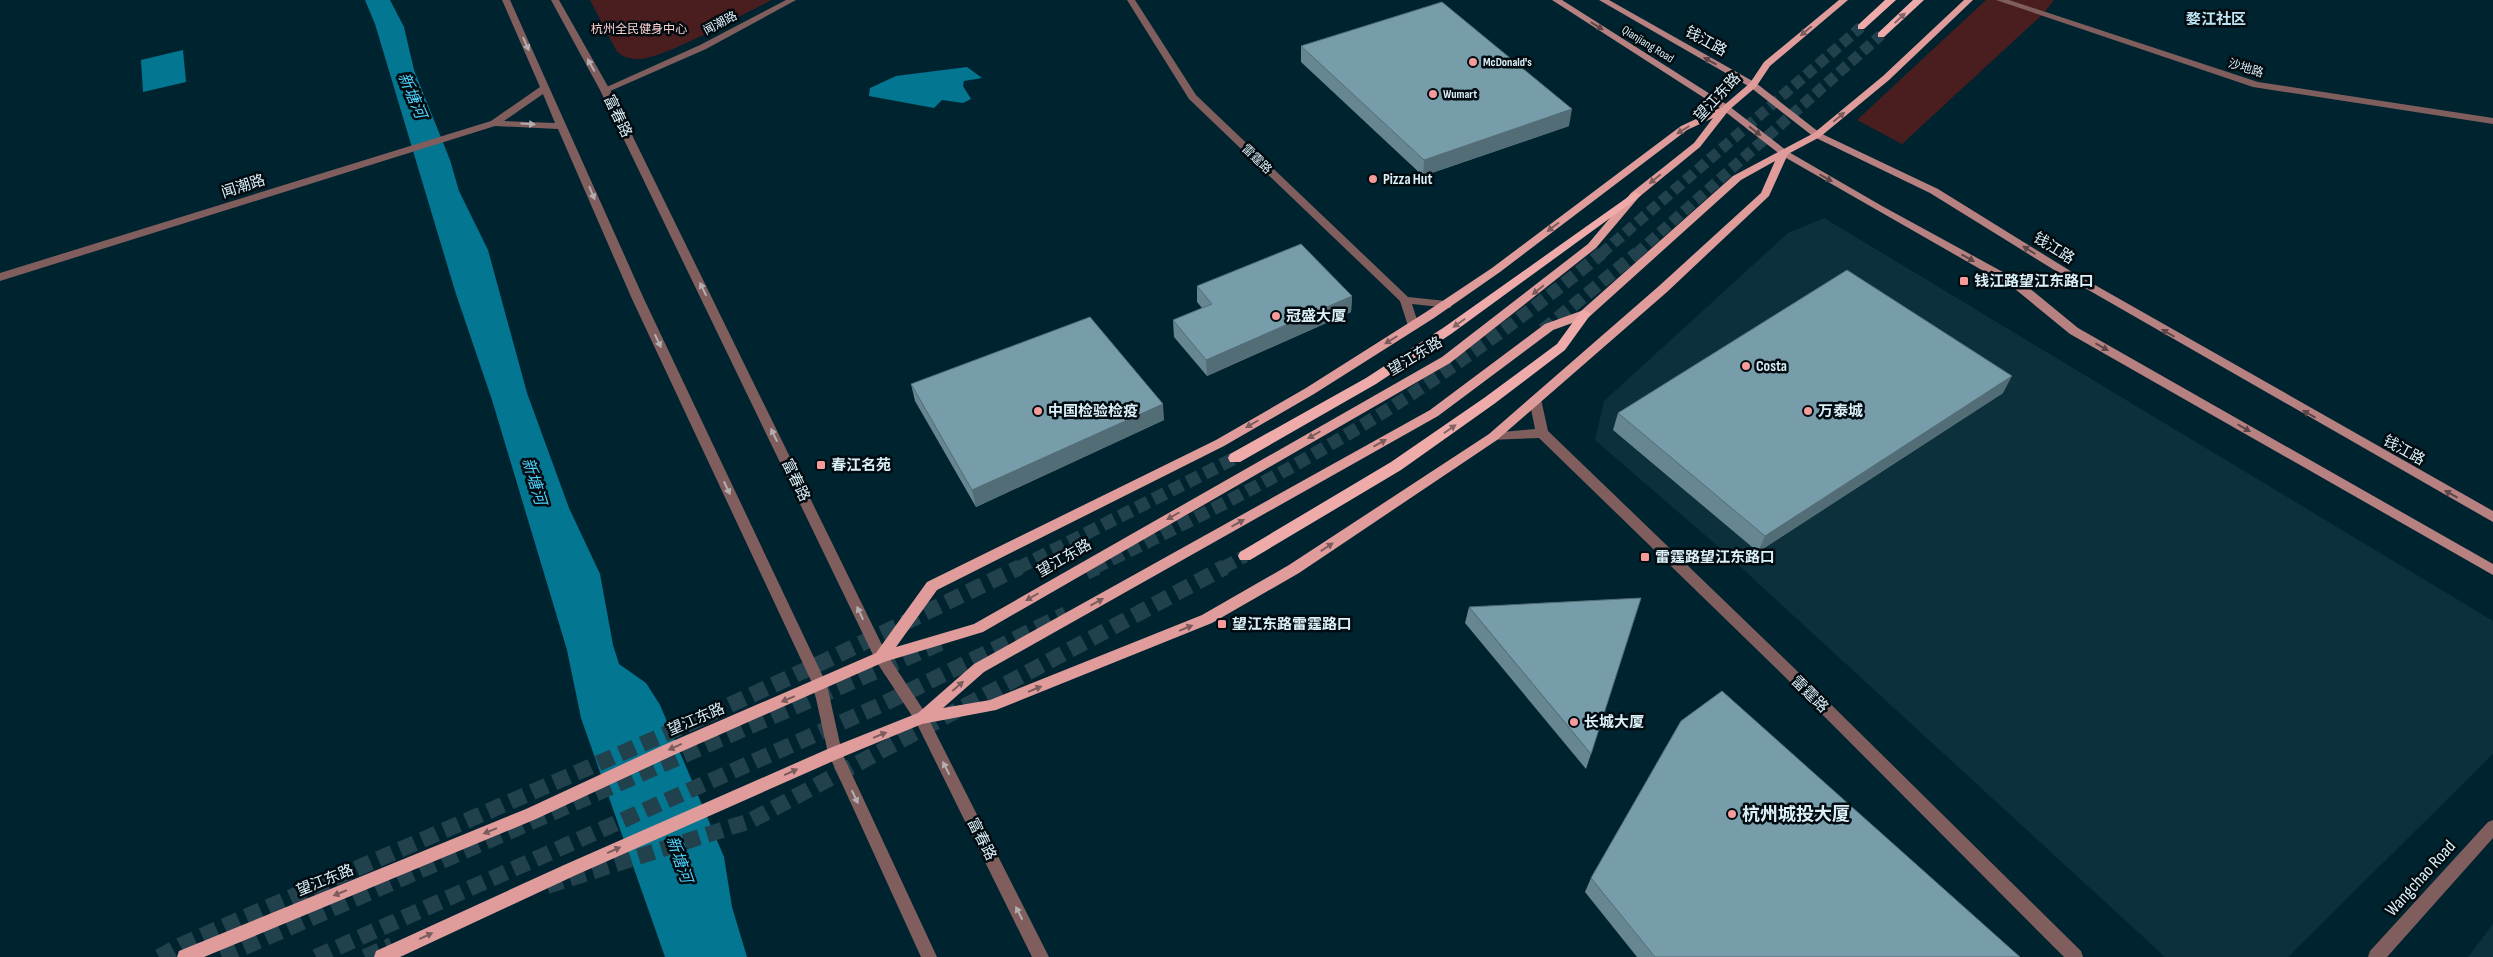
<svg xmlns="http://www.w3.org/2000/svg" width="2493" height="957" font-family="'Sofia Sans Condensed','Noto Sans SC',sans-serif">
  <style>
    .built { fill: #0d313c }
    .green { fill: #4a1d1f }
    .water { fill: #037692 }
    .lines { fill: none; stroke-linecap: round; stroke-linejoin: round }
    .trunk-tunnel-far2 { stroke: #21424d; stroke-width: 11; stroke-dasharray: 11 5; stroke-linecap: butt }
    .trunk-tunnel-far1 { stroke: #21424d; stroke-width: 13; stroke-dasharray: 13 6; stroke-linecap: butt }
    .trunk-tunnel { stroke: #21424d; stroke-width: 16; stroke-dasharray: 16 8; stroke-linecap: butt }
    .minor { fill: #7f5e5d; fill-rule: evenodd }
    .tertiary { fill: #7f5e5d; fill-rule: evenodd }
    .secondary { fill: #b68180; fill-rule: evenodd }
    .primary { fill: #e09c9b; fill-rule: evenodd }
    .trunk { fill: #eeabaa; fill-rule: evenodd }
    .wall { fill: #668692 }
    .shaded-wall { fill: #536d77 }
    .building { fill: #779caa; stroke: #536d77 }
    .oneway { fill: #836365 }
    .oneway2 { fill: #5c4648 }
    .oneway3 { fill: #7c5b5c }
    .oneway4 { fill: #b2aeb1 }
    .poi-dot { fill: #f59b9b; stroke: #010b10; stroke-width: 2 }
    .labels { text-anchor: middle; stroke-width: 5; stroke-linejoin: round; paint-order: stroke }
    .far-street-label { font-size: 12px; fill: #dbeff6; stroke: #010b10 }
    .far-park-label { font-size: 12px; fill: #fed1d0; stroke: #010b10 }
    .far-poi-label { font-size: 12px; font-weight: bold; fill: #dbeff6; stroke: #010b10; text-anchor: start }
    .far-quarter-label { font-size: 15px; font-weight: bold; fill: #bee5f4; stroke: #010b10 }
    .street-label { font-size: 15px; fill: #dbeff6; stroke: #010b10 }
    .poi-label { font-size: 15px; font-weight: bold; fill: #dbeff6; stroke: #010b10; text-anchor: start }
    .water-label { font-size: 16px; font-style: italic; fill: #4dd2fb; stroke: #010b10 }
    .near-poi-label { font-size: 18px; font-weight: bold; fill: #dbeff6; stroke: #010b10; text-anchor: start }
    .near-street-label { font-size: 18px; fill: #dbeff6; stroke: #010b10 }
  </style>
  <rect width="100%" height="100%" fill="#00242f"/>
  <path class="built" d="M 1824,218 L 2493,621 L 2493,754 L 2288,957 L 2165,957 L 1721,549 L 1595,440 L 1604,401 L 1788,233 Z
    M 2493,924 L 2493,957 L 2468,957 Z"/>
  <path class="green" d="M 590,0 L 772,0 C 744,13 664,59 638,59 C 629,59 624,57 617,52 Z
    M 1986,0 L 2054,0 L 2043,14 L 1902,144 L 1857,120 Z"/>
  <path class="water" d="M 365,0 L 390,0 L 404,27 L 414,70 L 450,160 L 459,191 L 488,250 L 527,393 L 569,508 L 600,574 L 613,645 L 619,664 L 646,683 L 660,705 L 724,857 L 732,907 L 747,957 L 665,957 L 581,718 L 567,650 L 492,400 L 455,291 L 375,24 Z
    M 183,50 L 186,82 L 143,92 L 141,60 Z
    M 967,67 L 982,78 L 964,81 L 963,86 L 971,99 L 963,103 L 942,100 L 934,108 L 869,96 L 870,88 L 896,76 Z"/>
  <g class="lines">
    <path class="trunk-tunnel-far2" d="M 1601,254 L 1861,27
      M 1636,254 L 1881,35"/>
    <path class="trunk-tunnel-far1" d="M 1543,330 L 1637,253
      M 1018,568 L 1235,458
      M 1094,568 C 1176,528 1258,488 1336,441 C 1430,386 1518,322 1602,253
      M 1223,568 L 1245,556"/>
    <path class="trunk-tunnel" d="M 1086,572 L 1097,567
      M 547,886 L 750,821 L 1225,567
      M 159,957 L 181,945 L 684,726 L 823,662 L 1020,567
      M 222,957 L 945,641
      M 316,957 L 883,704 L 1066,614
      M 365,957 L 392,945"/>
    <path class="minor" d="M 786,0 L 796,0 L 706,49 L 608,92 L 605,93 L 600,90 L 700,45 Z
      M 1127,0 L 1135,0 L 1196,95 L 1408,297 L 1446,301 L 1452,305 L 1450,308 L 1412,304 L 1419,326 L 1417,329 L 1409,329 L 1400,301 L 1189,99 Z
      M 1996,0 L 2009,0 L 2258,82 L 2493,118 L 2493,124 L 2253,87 Z"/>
    <path class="tertiary" d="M 502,0 L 510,0 L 644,299 L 827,685 L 842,753 L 937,957 L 921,957 L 828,753 L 813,685 L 632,299 L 558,129 L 495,126 L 0,281 L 0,273 L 491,121 L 540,87 ZM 543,94 L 555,123 L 504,121 Z
      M 551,0 L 559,0 L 610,90 L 886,653 L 926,714 L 1049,957 L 1032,957 L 916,722 L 876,661 L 600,90 Z
      M 1535,395 L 1541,399 L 1548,431 L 1791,665 L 2081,951 L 2083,957 L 2064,957 L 1781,673 L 1539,438 L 1489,440 L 1487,437 L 1489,434 L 1493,433 L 1535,429 L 1529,399 Z
      M 2493,820 L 2493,838 L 2387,957 L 2368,957 L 2370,951 L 2488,822 Z"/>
    <path class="secondary" d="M 1552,0 L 1562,0 L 1729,106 L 1787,151 L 1882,206 L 2023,283 L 2078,328 L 2493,564 L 2493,575 L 2070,334 L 2015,289 L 1781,155 L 1723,110 Z
      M 1599,0 L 1609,0 L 1756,83 L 1820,133 L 1938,189 L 2072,272 L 2493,511 L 2493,522 L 2064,276 L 1930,193 L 1814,137 L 1750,87 Z"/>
    <path class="primary" d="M 1839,0 L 1848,0 L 1770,66 L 1756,87 L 1729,110 L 1700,147 L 1639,197 L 1596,248 L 1450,363 L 983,632 L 884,662 L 676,754 L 536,819 L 204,957 L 177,957 L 179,951 L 526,809 L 666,744 L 876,653 L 927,582 L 1216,440 L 1306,388 L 1426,312 L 1492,268 L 1681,126 L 1722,107 L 1750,83 L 1764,62 ZM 1713,118 L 1694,143 L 1631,193 L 1588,244 L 1442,357 L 974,624 L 896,647 L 937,590 L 1224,446 L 1314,394 L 1434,318 L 1500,272 L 1687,130 Z
      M 1964,0 L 1973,0 L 1889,80 L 1820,137 L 1788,154 L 1769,196 L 1667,292 L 1497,440 L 1299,573 L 1212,623 L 996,710 L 922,724 L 840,758 L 576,875 L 400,957 L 374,957 L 376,951 L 564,865 L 830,748 L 918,713 L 974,664 L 1430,410 L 1545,324 L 1581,311 L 1733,176 L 1814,133 L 1883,76 ZM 1775,161 L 1761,193 L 1659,286 L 1489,434 L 1289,565 L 1202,615 L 990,700 L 943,708 L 984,672 L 1438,416 L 1553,330 L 1589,317 L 1741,180 Z"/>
    <path class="trunk" d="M 1885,0 L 1896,0 L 1864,29 L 1858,29 L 1858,25 Z
      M 1913,0 L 1924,0 L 1884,37 L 1878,37 L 1878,33 Z
      M 1635,192 L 1641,195 L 1639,197 L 1451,334 L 1376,384 L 1240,462 L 1230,462 L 1228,458 L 1230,454 L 1366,378 L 1443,328 Z
      M 1585,310 L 1591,314 L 1565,350 L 1494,404 L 1401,470 L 1250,560 L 1240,560 L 1238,556 L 1240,552 L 1391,462 L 1484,398 L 1557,344 L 1581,311 Z"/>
  </g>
  <path class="wall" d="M 1301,46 L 1569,126 L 1423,176 L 1301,62 Z
    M 1197,286 L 1352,296 L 1351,312 L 1207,376 L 1174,337 L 1173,320 L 1202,308 L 1197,302 Z
    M 911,384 L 1164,420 L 976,507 L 915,401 Z
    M 2003,393 L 1758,552 L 1613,430 L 1618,413 Z
    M 1469,607 L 1591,754 L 1586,769 L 1465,623 Z
    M 1591,878 L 2020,957 L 1637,957 L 1585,892 Z"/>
  <path class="shaded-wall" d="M 1572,109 L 1569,126 L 1423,176 L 1424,160 Z
    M 1352,296 L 1351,312 L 1207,376 L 1206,360 Z
    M 2012,376 L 2003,393 L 1758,552 L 1765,536 Z
    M 1163,404 L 1164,420 L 976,507 L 972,490 Z"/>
  <path class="building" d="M 1442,2 L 1572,109 L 1424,160 L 1301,46 Z
    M 1301,244 L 1352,296 L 1206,360 L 1173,320 L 1212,304 L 1197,286 Z
    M 1847,270 L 2012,376 L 1765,536 L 1618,413 Z
    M 1090,317 L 1163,404 L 972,490 L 911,384 Z
    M 1641,598 L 1591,754 L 1469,607 Z
    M 1722,691 L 2020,957 L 1655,957 L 1591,878 L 1681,721 Z"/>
  <defs><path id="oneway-solid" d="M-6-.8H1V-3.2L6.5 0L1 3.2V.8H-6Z" transform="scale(1.25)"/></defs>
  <g class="oneway">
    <use href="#oneway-solid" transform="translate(1900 18) rotate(-43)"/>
    <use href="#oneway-solid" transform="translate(1459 323) rotate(145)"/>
    <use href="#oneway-solid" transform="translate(1450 429) rotate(-35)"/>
  </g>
  <g class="oneway2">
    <use href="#oneway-solid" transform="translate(1597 26) rotate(32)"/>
    <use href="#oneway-solid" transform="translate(1710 61) rotate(-151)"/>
    <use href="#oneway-solid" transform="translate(1755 131) rotate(38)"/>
    <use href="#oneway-solid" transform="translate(1826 178) rotate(30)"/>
    <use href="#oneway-solid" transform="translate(2029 250) rotate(-148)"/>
    <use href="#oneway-solid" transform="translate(1968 258) rotate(29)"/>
    <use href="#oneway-solid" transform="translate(2168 333) rotate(-150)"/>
    <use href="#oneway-solid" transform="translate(2102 347) rotate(30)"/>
    <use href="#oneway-solid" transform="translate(2309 414) rotate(-151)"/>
    <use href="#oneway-solid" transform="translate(2244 428) rotate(30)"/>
    <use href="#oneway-solid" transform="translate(2451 494) rotate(-151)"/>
  </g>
  <g class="oneway3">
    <use href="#oneway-solid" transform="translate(1806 31) rotate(140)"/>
    <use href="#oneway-solid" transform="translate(1839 117) rotate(-40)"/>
    <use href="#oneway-solid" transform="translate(1683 130) rotate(148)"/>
    <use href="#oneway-solid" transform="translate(1655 179) rotate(141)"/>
    <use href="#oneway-solid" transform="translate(1553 227) rotate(143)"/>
    <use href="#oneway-solid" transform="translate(1538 290) rotate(141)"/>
    <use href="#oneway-solid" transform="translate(1391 340) rotate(148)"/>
    <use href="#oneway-solid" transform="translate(1252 424) rotate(150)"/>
    <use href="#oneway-solid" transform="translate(1314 435) rotate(150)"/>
    <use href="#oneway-solid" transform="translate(1380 443) rotate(-29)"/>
    <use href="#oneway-solid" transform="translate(1173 516) rotate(150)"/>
    <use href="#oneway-solid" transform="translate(1238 523) rotate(-29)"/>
    <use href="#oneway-solid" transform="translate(1327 547) rotate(-33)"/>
    <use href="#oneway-solid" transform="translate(1032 597) rotate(150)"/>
    <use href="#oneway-solid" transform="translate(1097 602) rotate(-29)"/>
    <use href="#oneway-solid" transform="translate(1186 628) rotate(-22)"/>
    <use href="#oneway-solid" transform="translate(958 686) rotate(-41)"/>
    <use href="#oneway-solid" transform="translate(1035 689) rotate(-22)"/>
    <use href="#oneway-solid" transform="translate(788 699) rotate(157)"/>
    <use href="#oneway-solid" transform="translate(880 735) rotate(-22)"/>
    <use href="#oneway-solid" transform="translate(675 747) rotate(156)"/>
    <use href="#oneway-solid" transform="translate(791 772) rotate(-24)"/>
    <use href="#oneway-solid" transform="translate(490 831) rotate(158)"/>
    <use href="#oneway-solid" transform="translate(614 850) rotate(-24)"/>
    <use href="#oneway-solid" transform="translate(340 893) rotate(158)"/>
    <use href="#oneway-solid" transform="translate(426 936) rotate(-25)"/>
  </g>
  <g class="oneway4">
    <use href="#oneway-solid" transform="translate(526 44) rotate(66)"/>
    <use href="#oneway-solid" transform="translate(591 65) rotate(-119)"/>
    <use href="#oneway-solid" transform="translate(528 124) rotate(3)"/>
    <use href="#oneway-solid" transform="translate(592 193) rotate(67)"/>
    <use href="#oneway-solid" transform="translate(703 289) rotate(-116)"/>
    <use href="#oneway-solid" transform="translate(658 341) rotate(65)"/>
    <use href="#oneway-solid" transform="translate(774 435) rotate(-116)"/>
    <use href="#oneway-solid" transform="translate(727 488) rotate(65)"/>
    <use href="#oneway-solid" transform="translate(860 613) rotate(-115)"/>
    <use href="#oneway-solid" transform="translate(946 768) rotate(-117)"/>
    <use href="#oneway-solid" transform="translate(855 797) rotate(65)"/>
    <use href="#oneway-solid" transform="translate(1019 913) rotate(-117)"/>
  </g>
  <g class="poi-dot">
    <circle cx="1473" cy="62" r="5"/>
    <circle cx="1433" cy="94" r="5"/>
    <circle cx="1373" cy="179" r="5"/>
    <rect x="1959" y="276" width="10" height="10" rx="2.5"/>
    <circle cx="1276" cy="316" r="5"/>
    <circle cx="1746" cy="366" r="5"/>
    <circle cx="1038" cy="411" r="5"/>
    <circle cx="1808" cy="411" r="5"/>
    <rect x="816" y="460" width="10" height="10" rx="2.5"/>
    <rect x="1640" y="552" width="10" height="10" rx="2.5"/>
    <rect x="1217" y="619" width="10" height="10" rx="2.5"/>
    <circle cx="1574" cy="722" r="5"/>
    <circle cx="1732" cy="814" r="5"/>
  </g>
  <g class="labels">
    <g class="far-street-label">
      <text transform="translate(720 23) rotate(-28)" y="4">闻潮路</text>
      <text transform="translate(1648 44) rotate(32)" y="4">Qianjiang Road</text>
      <text transform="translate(2246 68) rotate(17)" y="4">沙地路</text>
      <text transform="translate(1257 159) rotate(44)" y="4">雷霆路</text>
    </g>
    <g class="far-park-label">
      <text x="639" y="33">杭州全民健身中心</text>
    </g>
    <g class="far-poi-label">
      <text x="1483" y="66">McDonald's</text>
      <text x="1443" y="98">Wumart</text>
    </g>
    <g class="far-quarter-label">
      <text x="2216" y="24">婺江社区</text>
    </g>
    <g class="street-label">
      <text transform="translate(1706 41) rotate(29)" y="5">钱江路</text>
      <text transform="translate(1717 97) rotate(-47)" y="5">望江东路</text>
      <text transform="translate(618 116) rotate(64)" y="5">富春路</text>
      <text transform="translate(243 186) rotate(-18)" y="5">闻潮路</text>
      <text transform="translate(2054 248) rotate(32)" y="5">钱江路</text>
      <text transform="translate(1415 356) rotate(-31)" y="5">望江东路</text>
      <text transform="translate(2404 450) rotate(29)" y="5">钱江路</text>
      <text transform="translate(796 480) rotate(64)" y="5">富春路</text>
      <text transform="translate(1064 558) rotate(-30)" y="5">望江东路</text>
      <text transform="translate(1810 694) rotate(45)" y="5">雷霆路</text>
      <text transform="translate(696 719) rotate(-23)" y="5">望江东路</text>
      <text transform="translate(982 839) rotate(63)" y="5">富春路</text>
      <text transform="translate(325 880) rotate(-22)" y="5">望江东路</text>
    </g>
    <g class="poi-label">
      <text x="1383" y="184">Pizza Hut</text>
      <text x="1974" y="286">钱江路望江东路口</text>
      <text x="1286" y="321">冠盛大厦</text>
      <text x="1756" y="371">Costa</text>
      <text x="1048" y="416">中国检验检疫</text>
      <text x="1818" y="416">万泰城</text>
      <text x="831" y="470">春江名苑</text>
      <text x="1655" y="562">雷霆路望江东路口</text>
      <text x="1232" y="629">望江东路雷霆路口</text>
      <text x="1584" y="727">长城大厦</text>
    </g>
    <g class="water-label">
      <text transform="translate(413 95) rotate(67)" y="6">新塘河</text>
      <text transform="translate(535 481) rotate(73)" y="6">新塘河</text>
      <text transform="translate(680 859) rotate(71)" y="6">新塘河</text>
    </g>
    <g class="near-poi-label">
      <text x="1742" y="820">杭州城投大厦</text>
    </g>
    <g class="near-street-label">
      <text transform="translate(2420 878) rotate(-48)" y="6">Wangchao Road</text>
    </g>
  </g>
</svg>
